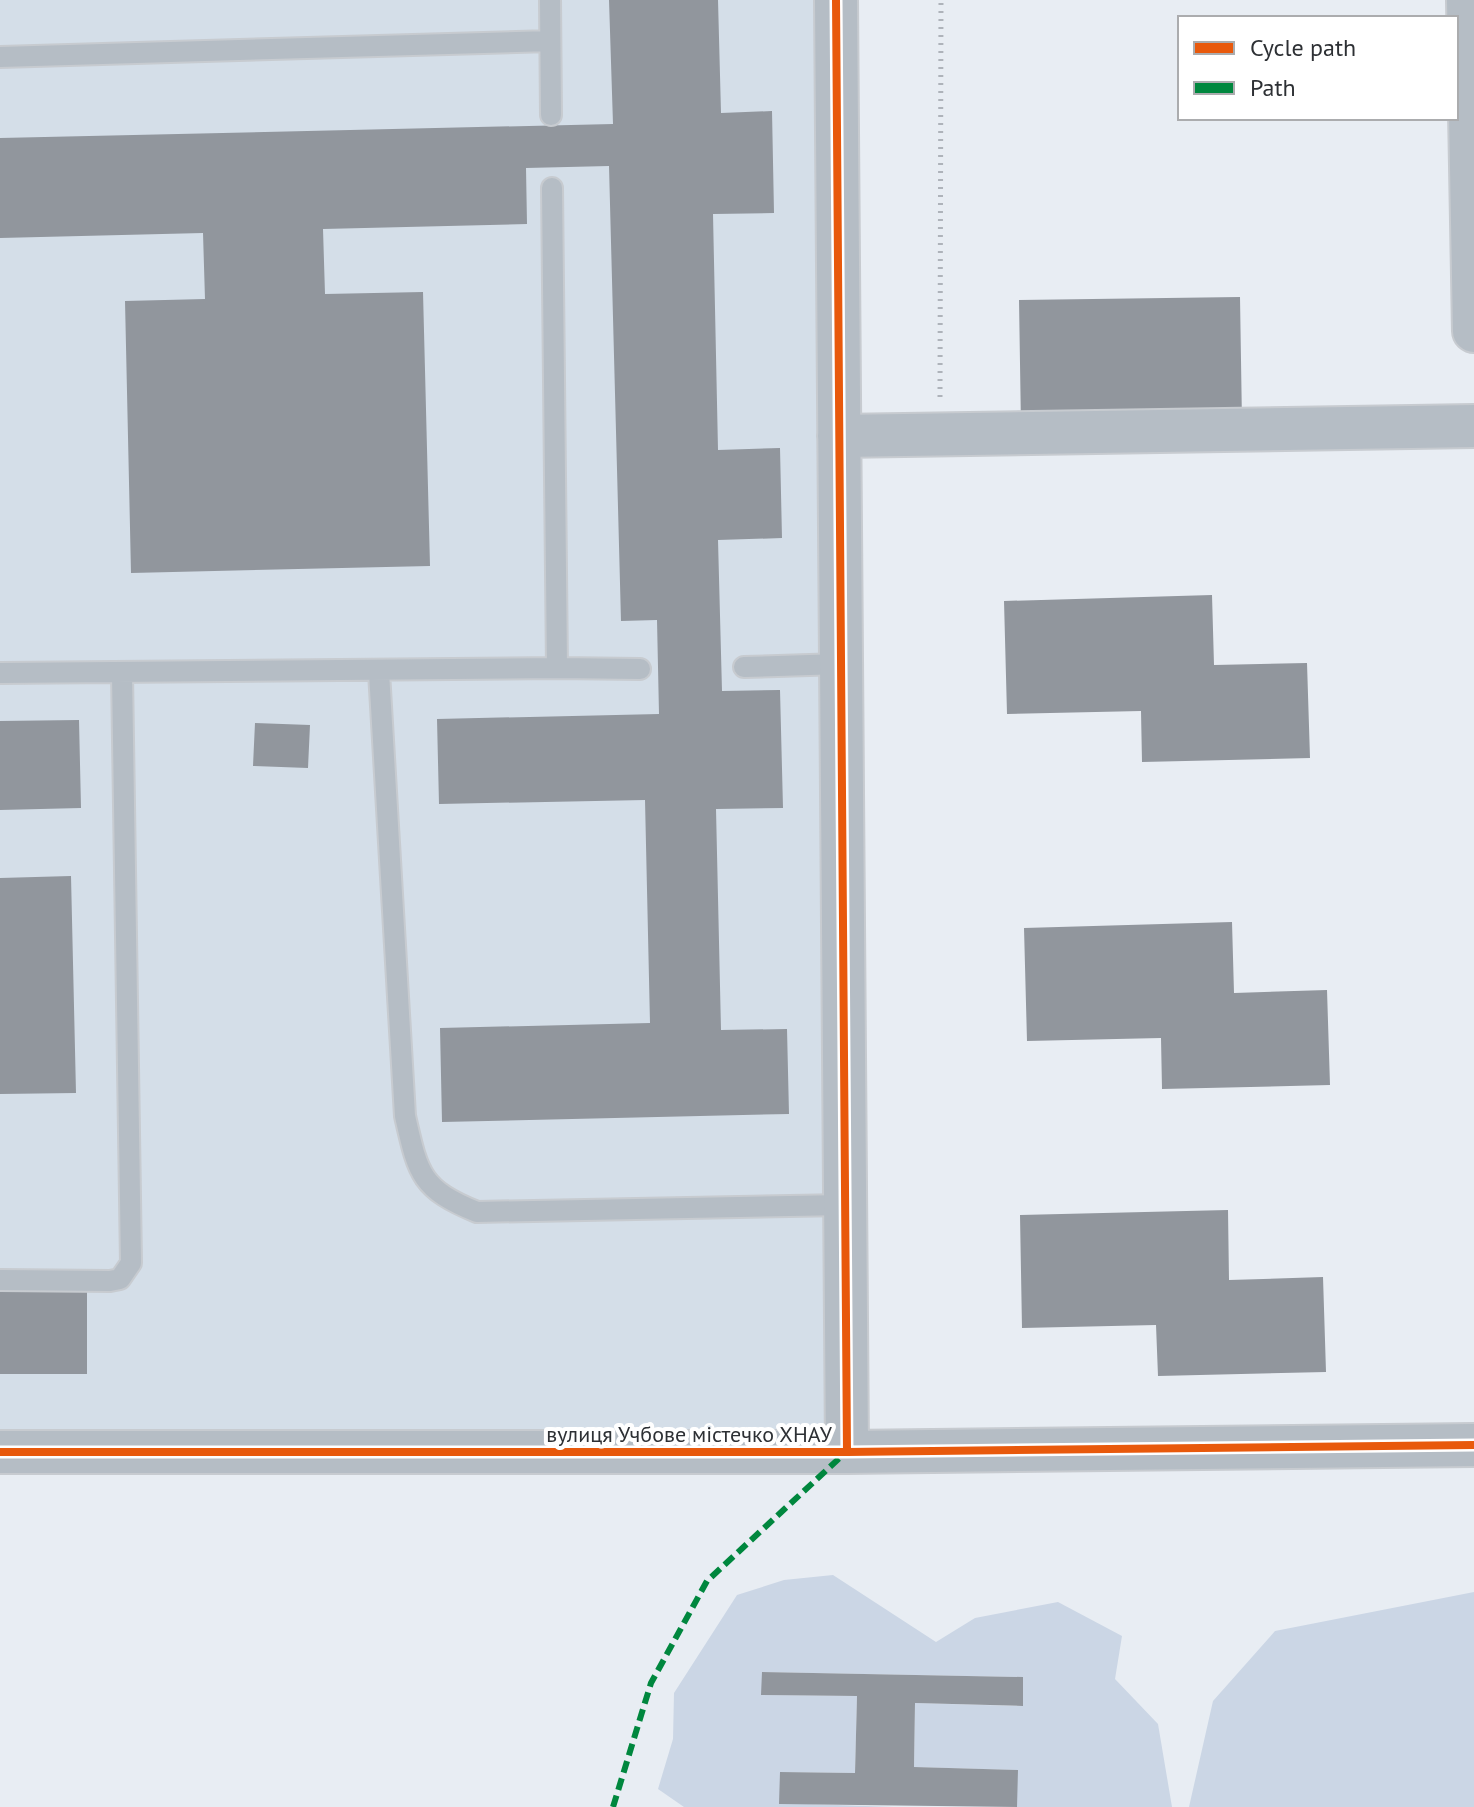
<svg xmlns="http://www.w3.org/2000/svg" width="1474" height="1807" font-family="'PT Sans',sans-serif">
  <style>
    .built { fill: #d4dee8 }
    .green { fill: #cbd6e5 }
    .building { fill: #91969d }
    .lines { fill: none; stroke-linecap: round; stroke-linejoin: round }
    .lane-casing { stroke: #c7cbd0; stroke-width: 24 }
    .street-casing { stroke: #c7cbd0; stroke-width: 46 }
    .path { stroke: #aeb3ba; stroke-width: 5; stroke-dasharray: 2 6; stroke-linecap: butt }
    .lane { stroke: #b5bdc5; stroke-width: 20 }
    .street { stroke: #b5bdc5; stroke-width: 42 }
    .quiet { stroke: #00873e; stroke-width: 6; stroke-dasharray: 12 6; stroke-linecap: butt }
    .cycleway-casing { stroke: #fff; stroke-width: 13 }
    .cycleway { stroke: #e8590c; stroke-width: 8 }
    .labels { text-anchor: middle; stroke-width: 8; stroke-linejoin: round; paint-order: stroke }
    .street-label { font-size: 22px; fill: #2d3034; stroke: #fff }
  </style>
  <rect width="100%" height="100%" fill="#e8edf3"/>
  <path class="built" d="M 0,0 L 836,0 L 847,1452 L 0,1453 Z"/>
  <path class="green" d="M 833,1575 L 936,1642 L 975,1618 L 1058,1602 L 1122,1636 L 1115,1679 L 1158,1724 L 1172,1807 L 1017,1807 L 1017,1770 L 914,1767 L 915,1703 L 1022,1706 L 1023,1677 L 762,1672 L 762,1695 L 857,1696 L 855,1773 L 780,1772 L 780,1803 L 894,1807 L 684,1807 L 658,1789 L 673,1739 L 674,1693 L 737,1595 L 784,1580 Z
    M 1474,1592 L 1474,1807 L 1189,1807 L 1213,1701 L 1275,1631 Z"/>
  <path class="building" d="M 609,0 L 718,0 L 721,113 L 772,111 L 774,213 L 713,214 L 718,450 L 780,448 L 782,538 L 718,540 L 722,691 L 780,690 L 783,808 L 716,809 L 721,1030 L 787,1029 L 789,1114 L 442,1122 L 440,1028 L 650,1023 L 645,800 L 439,804 L 437,719 L 659,714 L 657,620 L 621,621 L 609,166 L 526,168 L 527,224 L 323,229 L 325,294 L 423,292 L 430,566 L 131,573 L 125,301 L 205,299 L 203,233 L 0,238 L 0,138 L 613,124 Z
    M 1240,297 L 1242,423 L 1021,427 L 1019,300 Z
    M 1212,595 L 1214,665 L 1307,663 L 1310,758 L 1142,762 L 1141,711 L 1007,714 L 1004,601 Z
    M 79,720 L 81,808 L 0,810 L 0,721 Z
    M 255,723 L 310,725 L 308,768 L 253,766 Z
    M 71,876 L 76,1093 L 0,1094 L 0,878 Z
    M 1232,922 L 1234,993 L 1327,990 L 1330,1085 L 1162,1089 L 1161,1038 L 1027,1041 L 1024,928 Z
    M 1228,1210 L 1229,1280 L 1323,1277 L 1326,1372 L 1158,1376 L 1156,1325 L 1022,1328 L 1020,1215 Z
    M 0,1285 L 87,1285 L 87,1374 L 0,1374 Z
    M 762,1672 L 1023,1677 L 1023,1706 L 915,1703 L 914,1767 L 1018,1770 L 1017,1807 L 779,1804 L 780,1772 L 855,1773 L 857,1696 L 761,1695 Z"/>
  <g class="lines">
    <defs>
      <path id="lane" d="M 550,0 L 551,115
        M 0,57 L 550,41
        M 744,667 L 841,664
        M 557,668 L 640,669
        M 379,672 L 405,1116 C 418,1173 420,1189 477,1212 L 845,1205
        M 0,673 L 557,668 L 552,188
        M 0,1280 L 110,1281 L 120,1279 L 131,1263 L 122,674"/>
      <path id="street" d="M 836,0 L 847,1452
        M 1468,0 L 1474,331
        M 839,436 L 1474,426
        M 0,1452 L 847,1452 L 1474,1445"/>
    </defs>
    <use href="#lane" class="lane-casing"/>
    <use href="#street" class="street-casing"/>
    <path class="path" d="M 940,397 L 941,0"/>
    <use href="#lane" class="lane"/>
    <use href="#street" class="street"/>
    <path class="quiet" d="M 613,1807 L 651,1683 L 707,1581 L 846,1452"/>
    <defs>
      <path id="cycleway" d="M 836,0 L 847,1452
        M 0,1452 L 847,1452 L 1474,1445"/>
    </defs>
    <use href="#cycleway" class="cycleway-casing"/>
    <use href="#cycleway" class="cycleway"/>
  </g>
  <g class="labels">
    <g class="street-label">
      <text x="689" y="1442">вулиця Учбове містечко ХНАУ</text>
    </g>
  </g>
  <rect x="1178" y="16" width="280" height="104" fill="#ffffff" stroke="#abacae" stroke-width="2"/>
  <rect x="1194" y="42" width="40" height="12" fill="#e8590c" stroke="#abacae" stroke-width="2"/>
  <text x="1250" y="56" font-size="24" fill="#2d3034">Cycle path</text>
  <rect x="1194" y="82" width="40" height="12" fill="#00873e" stroke="#abacae" stroke-width="2"/>
  <text x="1250" y="96" font-size="24" fill="#2d3034">Path</text>
</svg>
